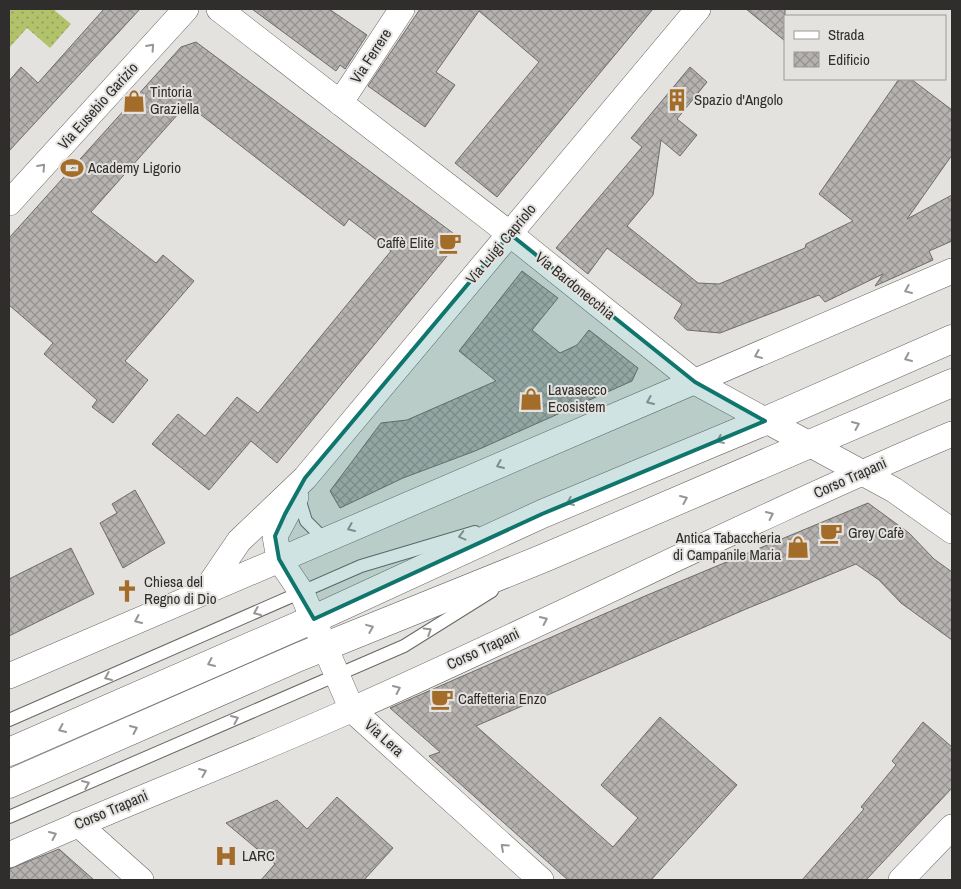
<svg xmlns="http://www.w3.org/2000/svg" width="961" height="889" font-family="'Archivo Narrow',sans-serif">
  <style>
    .grass { fill: url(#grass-dots) }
    .building { fill: url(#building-cross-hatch); stroke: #6f6d6b }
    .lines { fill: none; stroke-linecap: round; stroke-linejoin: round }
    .lane-casing { stroke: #686764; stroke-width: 14 }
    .street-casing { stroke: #686764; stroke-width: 26 }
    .primary-casing { stroke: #686764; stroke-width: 29 }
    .lane { stroke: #fff; stroke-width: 12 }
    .street { stroke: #fff; stroke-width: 25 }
    .primary { stroke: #fff; stroke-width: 28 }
    .oneway { stroke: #979696 }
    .marked { fill: #0f766e; fill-opacity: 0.2; stroke: #0f766e; stroke-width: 4; stroke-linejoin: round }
    .labels { text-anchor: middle; stroke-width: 4; stroke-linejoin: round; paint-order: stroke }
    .street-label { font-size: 15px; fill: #2f2e2d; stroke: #e4e2df }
    .poi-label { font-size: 15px; fill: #2f2e2d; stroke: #e4e2df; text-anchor: start }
  </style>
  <defs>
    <pattern id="grass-dots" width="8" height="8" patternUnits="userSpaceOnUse" patternTransform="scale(1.25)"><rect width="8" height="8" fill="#b2c26b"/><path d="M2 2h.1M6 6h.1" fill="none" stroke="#919e58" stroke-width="1.8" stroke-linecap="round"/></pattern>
    <pattern id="building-cross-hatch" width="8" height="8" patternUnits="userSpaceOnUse" patternTransform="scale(1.25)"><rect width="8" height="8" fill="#b5b2b0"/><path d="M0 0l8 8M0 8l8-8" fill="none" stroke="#949190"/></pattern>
  </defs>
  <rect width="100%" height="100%" fill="#e4e2df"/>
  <path class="grass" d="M 9,9 L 53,9 L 71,24 L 50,48 L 27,28 L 9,48 Z"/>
  <path class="building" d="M 104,9 L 140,9 L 9,151 L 9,81 L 21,67 L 38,83 Z
    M 252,9 L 329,9 L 367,35 L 345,69 L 340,65 L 336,71 Z
    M 420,9 L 653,9 L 497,197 L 455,163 L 539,62 L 479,11 L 436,72 L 455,85 L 425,127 L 368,86 Z
    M 746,9 L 785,9 L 785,41 Z
    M 196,42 L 461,239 L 277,463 L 251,441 L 209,490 L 152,444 L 178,414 L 205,436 L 237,397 L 258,413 L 391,251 L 349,219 L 344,226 L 187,104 L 91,212 L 156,263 L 163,255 L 194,281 L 125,361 L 148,380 L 113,423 L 92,407 L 97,400 L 44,354 L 53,343 L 9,305 L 9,238 L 181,47 Z
    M 690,67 L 707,82 L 677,119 L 697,135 L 680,156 L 661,140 L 653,195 L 627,226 L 698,283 L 719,284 L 805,248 L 806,244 L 853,221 L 819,194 L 899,79 L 911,79 L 952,110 L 952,155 L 907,219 L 952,195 L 952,241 L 929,251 L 933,260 L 875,286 L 883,274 L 825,302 L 819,295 L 720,333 L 687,330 L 674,318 L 682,304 L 607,248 L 588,274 L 556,248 L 642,147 L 631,138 Z
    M 522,271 L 558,298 L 532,330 L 560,353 L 577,345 L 589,330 L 638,368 L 632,381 L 475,451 L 403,478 L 340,508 L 330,491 L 381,423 L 407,420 L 496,381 L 459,351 Z
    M 135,490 L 165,543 L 123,568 L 100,523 L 117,513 L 112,504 Z
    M 868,503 L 909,533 L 934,559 L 952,572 L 952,640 L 901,603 L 879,580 L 856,564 L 746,609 L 476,726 L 613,847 L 638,818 L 601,785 L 660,717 L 737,785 L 651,880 L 568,880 L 429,756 L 440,752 L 390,708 L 645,596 Z
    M 71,548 L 94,594 L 9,636 L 9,579 Z
    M 923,722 L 952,747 L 952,788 L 866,880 L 802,880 L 864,809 L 861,807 L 896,765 L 892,761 Z
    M 337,797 L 393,848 L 364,880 L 261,880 L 275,864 L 226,823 L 277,800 L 307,829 Z
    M 59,849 L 94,880 L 9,880 L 9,869 Z"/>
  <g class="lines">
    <defs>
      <path id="lane" d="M 298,495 L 306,521 L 324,539
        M 9,720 L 361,566 L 475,532
        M 9,817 L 404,646 L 492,591"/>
      <path id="street" d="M 219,9 L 510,234 L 695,382 L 894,490 L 952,531
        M 340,103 L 402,9
        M 9,203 L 186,9
        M 296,497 L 275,536 L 279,559 L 302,593 L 352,710 L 541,880
        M 205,591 L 239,541 L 305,478 L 698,9
        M 9,676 L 952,271
        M 78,824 L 141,880
        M 9,855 C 122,804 239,760 353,709 C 554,620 750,519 952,434
        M 901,880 L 952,827"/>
      <path id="primary" d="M 9,752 L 325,614 L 542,514 L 765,421 L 952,339
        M 9,784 L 299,657 L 544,558 L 952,383"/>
    </defs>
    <use href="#lane" class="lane-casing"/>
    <use href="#street" class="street-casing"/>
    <use href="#primary" class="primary-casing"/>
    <use href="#lane" class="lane"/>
    <use href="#street" class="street"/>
    <use href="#primary" class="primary"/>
  </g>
  <defs><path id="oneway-chevron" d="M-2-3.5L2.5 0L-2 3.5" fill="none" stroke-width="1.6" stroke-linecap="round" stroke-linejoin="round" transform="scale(1.25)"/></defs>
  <g class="oneway">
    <use href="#oneway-chevron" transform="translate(151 47) rotate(-48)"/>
    <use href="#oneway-chevron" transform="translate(42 167) rotate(-48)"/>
    <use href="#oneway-chevron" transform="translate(908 290) rotate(157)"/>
    <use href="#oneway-chevron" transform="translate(758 355) rotate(157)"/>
    <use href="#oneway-chevron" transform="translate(908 358) rotate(156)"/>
    <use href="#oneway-chevron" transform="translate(650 401) rotate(157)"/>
    <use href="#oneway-chevron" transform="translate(856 425) rotate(-24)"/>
    <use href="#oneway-chevron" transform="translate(720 440) rotate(157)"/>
    <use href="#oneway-chevron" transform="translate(500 465) rotate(157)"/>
    <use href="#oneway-chevron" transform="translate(684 499) rotate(-23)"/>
    <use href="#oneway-chevron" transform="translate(570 502) rotate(157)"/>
    <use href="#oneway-chevron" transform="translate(770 515) rotate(-25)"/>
    <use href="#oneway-chevron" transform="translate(351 528) rotate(157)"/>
    <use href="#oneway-chevron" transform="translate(462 536) rotate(165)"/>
    <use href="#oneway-chevron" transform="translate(257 612) rotate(157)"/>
    <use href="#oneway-chevron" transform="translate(138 620) rotate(156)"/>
    <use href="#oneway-chevron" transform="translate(544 620) rotate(-25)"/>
    <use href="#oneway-chevron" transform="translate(370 628) rotate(-22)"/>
    <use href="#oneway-chevron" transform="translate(428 631) rotate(-32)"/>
    <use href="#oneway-chevron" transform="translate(211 663) rotate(156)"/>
    <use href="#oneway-chevron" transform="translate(108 677) rotate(157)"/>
    <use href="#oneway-chevron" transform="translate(397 689) rotate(-25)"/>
    <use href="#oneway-chevron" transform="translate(235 719) rotate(-23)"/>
    <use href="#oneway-chevron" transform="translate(62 729) rotate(156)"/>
    <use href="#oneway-chevron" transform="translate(134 729) rotate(-24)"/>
    <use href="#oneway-chevron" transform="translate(203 772) rotate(-23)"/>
    <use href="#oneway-chevron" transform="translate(86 784) rotate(-23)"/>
    <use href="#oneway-chevron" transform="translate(53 835) rotate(-24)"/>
    <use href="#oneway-chevron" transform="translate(504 847) rotate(-138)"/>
  </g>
  <path class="marked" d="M 510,234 L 695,382 L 765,421 L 542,514 L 314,619 L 279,559 L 275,536 L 285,514 L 305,478 Z"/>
  <defs>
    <symbol id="building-bare" viewBox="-9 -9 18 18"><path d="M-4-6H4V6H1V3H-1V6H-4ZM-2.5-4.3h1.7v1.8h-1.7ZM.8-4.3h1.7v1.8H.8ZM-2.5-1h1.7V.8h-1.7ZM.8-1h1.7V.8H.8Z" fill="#a46c29" stroke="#e4e2df" stroke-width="2.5" paint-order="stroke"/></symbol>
    <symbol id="shop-bare" viewBox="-9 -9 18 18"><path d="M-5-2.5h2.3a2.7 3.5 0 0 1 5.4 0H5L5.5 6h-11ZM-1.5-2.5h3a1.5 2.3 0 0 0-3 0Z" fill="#a46c29" stroke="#e4e2df" stroke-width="2.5" paint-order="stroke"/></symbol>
    <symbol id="stadium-bare" viewBox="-9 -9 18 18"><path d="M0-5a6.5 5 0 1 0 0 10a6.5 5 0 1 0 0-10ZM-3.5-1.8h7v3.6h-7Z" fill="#a46c29" stroke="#e4e2df" stroke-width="2.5" paint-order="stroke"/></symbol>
    <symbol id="cafe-bare" viewBox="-9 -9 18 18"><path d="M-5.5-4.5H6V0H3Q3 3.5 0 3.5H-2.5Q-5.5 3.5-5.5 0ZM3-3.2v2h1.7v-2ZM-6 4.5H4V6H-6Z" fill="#a46c29" stroke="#e4e2df" stroke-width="2.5" paint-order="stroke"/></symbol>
    <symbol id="church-bare" viewBox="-9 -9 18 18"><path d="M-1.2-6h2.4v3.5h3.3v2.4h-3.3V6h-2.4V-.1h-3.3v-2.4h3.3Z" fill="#a46c29" stroke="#e4e2df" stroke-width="2.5" paint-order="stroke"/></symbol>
    <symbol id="hospital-bare" viewBox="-9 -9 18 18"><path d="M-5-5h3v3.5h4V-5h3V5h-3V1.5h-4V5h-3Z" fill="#a46c29" stroke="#e4e2df" stroke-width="2.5" paint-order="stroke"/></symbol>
  </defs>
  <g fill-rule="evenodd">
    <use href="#building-bare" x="661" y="84" width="32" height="32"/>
    <use href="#shop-bare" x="118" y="85" width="32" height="32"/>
    <use href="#stadium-bare" x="56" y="152" width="32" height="32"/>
    <use href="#cafe-bare" x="434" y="227" width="32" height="32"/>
    <use href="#shop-bare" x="515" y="383" width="32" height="32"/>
    <use href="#cafe-bare" x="815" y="517" width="32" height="32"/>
    <use href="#shop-bare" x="782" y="531" width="32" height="32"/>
    <use href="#church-bare" x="111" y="575" width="32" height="32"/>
    <use href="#cafe-bare" x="426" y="683" width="32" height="32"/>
    <use href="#hospital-bare" x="210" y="840" width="32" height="32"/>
  </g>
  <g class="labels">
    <g class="street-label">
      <text transform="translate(371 56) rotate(-57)" y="5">Via Ferrere</text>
      <text transform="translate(98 106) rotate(-48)" y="5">Via Eusebio Garizio</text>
      <text transform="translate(501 244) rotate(-50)" y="5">Via Luigi Capriolo</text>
      <text transform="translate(575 286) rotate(39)" y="5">Via Bardonecchia</text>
      <text transform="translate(850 478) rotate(-24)" y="5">Corso Trapani</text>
      <text transform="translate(483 649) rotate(-25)" y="5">Corso Trapani</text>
      <text transform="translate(384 738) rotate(42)" y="5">Via Lera</text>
      <text transform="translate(111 810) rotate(-23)" y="5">Corso Trapani</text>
    </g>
    <g class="poi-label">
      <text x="150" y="97">Tintoria<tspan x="150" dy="17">Graziella</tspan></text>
      <text x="694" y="105">Spazio d'Angolo</text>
      <text x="88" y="173">Academy Ligorio</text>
      <text x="434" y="248" text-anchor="end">Caffè Elite</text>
      <text x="548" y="395">Lavasecco<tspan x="548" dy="17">Ecosistem</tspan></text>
      <text x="848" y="538">Grey Cafè</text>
      <text x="781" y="543" text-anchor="end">Antica Tabaccheria<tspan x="781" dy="17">di Campanile Maria</tspan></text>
      <text x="144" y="587">Chiesa del<tspan x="144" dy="17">Regno di Dio</tspan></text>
      <text x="458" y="704">Caffetteria Enzo</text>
      <text x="242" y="861">LARC</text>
    </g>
  </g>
  <rect width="961" height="889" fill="none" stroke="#2f2e2d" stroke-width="20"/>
  <rect x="784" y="15" width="162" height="65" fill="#e4e2df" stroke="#9c9a98"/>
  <rect x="794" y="31" width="25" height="8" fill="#ffffff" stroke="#9c9a98"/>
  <text x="828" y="40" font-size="15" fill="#2f2e2d">Strada</text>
  <rect x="794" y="52" width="25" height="15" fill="url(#building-cross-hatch)" stroke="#9c9a98"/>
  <text x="828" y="65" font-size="15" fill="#2f2e2d">Edificio</text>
</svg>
